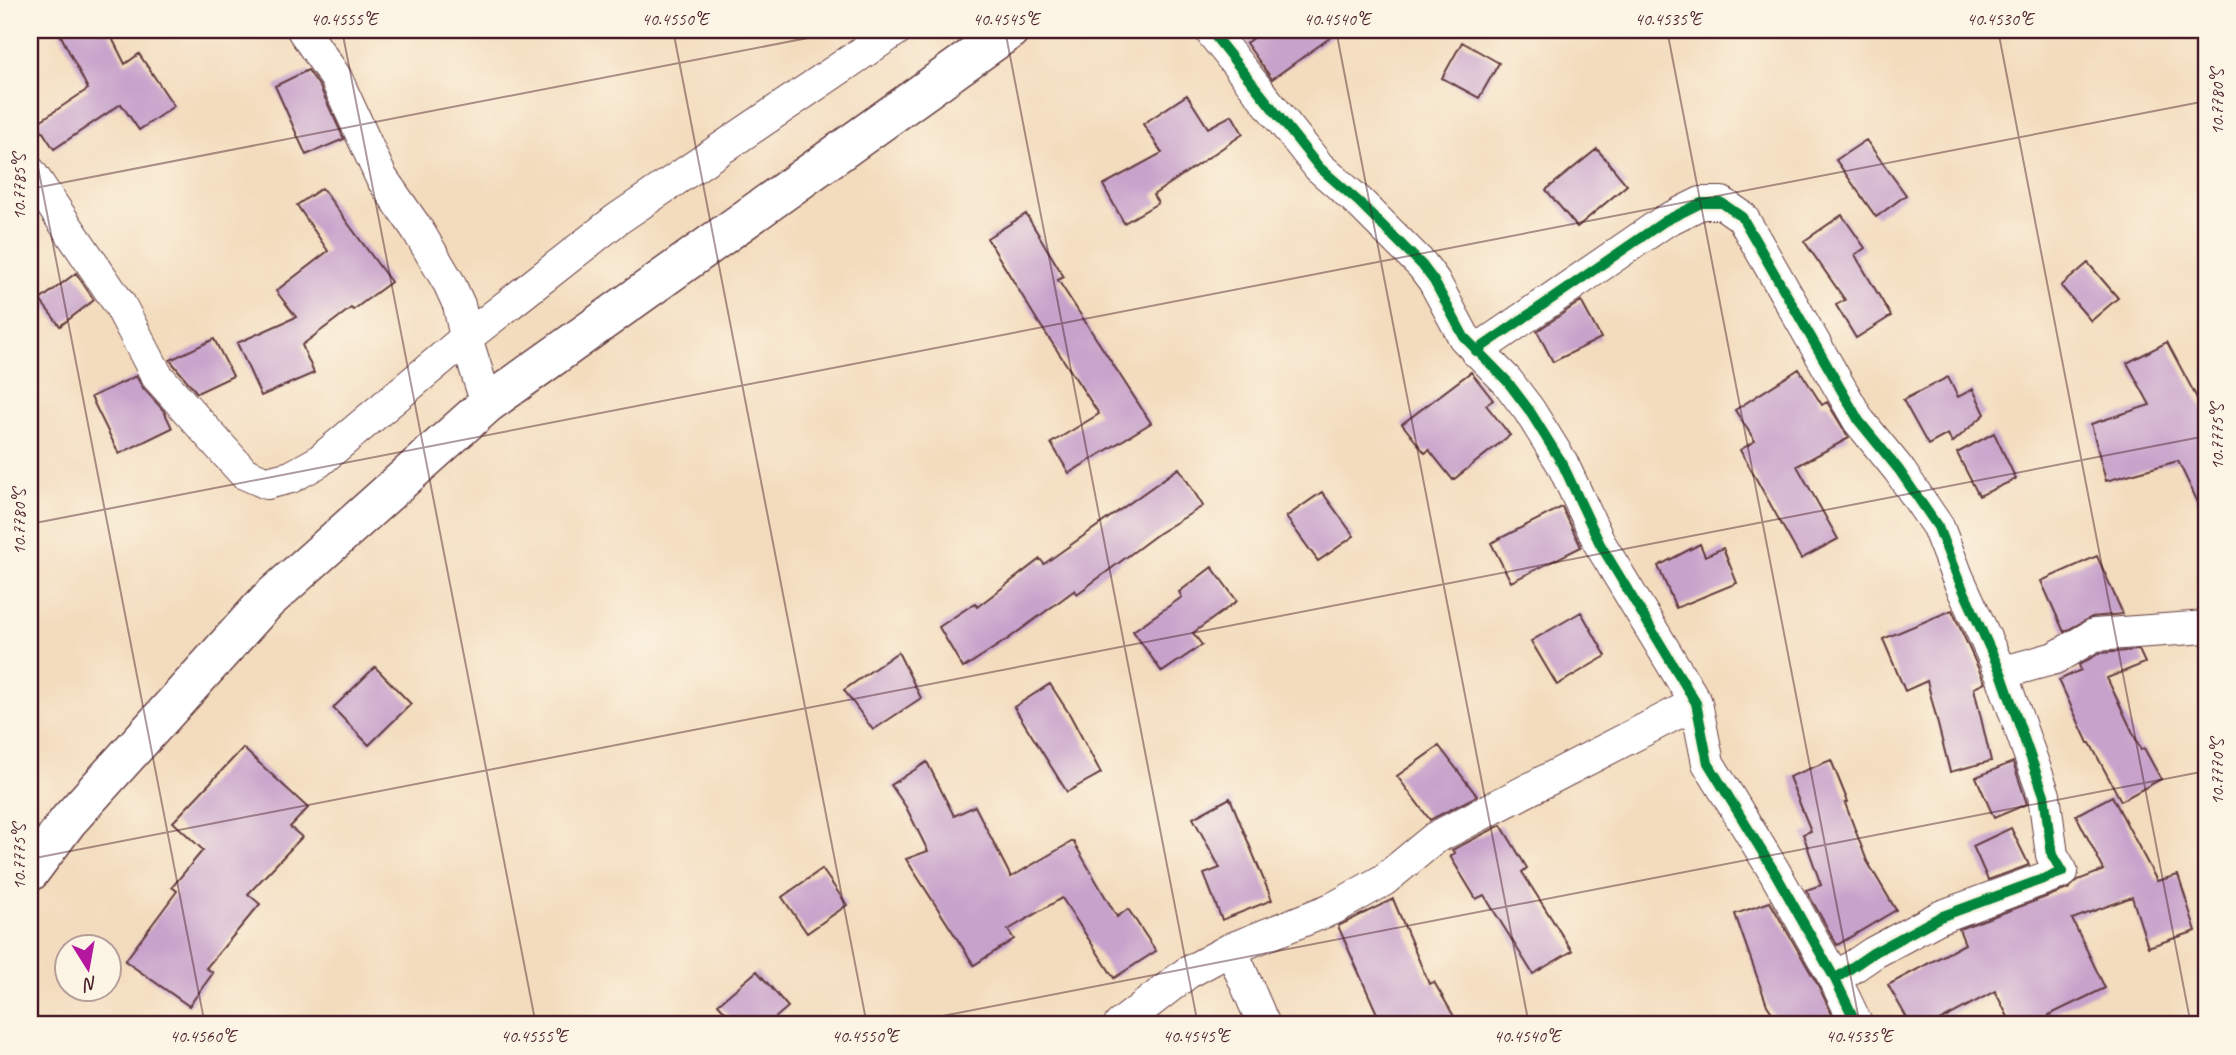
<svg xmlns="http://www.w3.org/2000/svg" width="2236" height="1055" font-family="Caveat,sans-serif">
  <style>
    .building { fill: #c7a2cb }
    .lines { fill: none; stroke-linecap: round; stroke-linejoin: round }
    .minor-casing { stroke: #633b41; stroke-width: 34 }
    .secondary-casing { stroke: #633b41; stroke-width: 41 }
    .minor { stroke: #fff; stroke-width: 32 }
    .secondary { stroke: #fff; stroke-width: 38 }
    .cycleway-casing { stroke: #fcf5e5; stroke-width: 15 }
    .cycleway { stroke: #00873e; stroke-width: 10 }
    .ticks { fill: none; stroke: #4a1f2b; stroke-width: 2; stroke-opacity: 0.45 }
    .neatline { fill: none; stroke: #4a1f2b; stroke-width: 2.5 }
    .ticks-label { font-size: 18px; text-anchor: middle; fill: #4a1f2b }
  </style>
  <rect width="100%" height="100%" fill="#fcf5e5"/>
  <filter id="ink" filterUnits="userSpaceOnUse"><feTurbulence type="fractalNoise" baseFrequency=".0143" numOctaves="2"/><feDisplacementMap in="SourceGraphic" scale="14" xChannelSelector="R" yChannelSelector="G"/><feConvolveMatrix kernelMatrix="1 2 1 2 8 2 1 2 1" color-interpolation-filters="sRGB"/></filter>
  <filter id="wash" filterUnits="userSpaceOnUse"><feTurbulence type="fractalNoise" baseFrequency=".00686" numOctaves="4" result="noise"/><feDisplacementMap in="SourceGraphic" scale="28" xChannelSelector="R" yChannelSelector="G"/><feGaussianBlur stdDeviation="1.57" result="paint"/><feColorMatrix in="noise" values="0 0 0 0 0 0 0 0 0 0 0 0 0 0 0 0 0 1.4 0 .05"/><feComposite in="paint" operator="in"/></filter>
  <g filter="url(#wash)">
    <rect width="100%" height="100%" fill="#f3dcbd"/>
    <g id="blocks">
      <path class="building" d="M 58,30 L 108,30 L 125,64 L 139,54 L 174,106 L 139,130 L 121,104 L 54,149 L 37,123 L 88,89 Z
        M 1264,30 L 1341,30 L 1272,79 L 1246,43 Z
        M 1462,42 L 1499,63 L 1479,98 L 1442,78 Z
        M 308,70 L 320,87 L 344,139 L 306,155 L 275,86 Z
        M 1187,95 L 1208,128 L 1232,115 L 1243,134 L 1153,195 L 1158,203 L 1124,223 L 1103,185 L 1162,153 L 1143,124 Z
        M 1866,140 L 1906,195 L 1876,217 L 1836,160 Z
        M 1597,149 L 1627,185 L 1577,227 L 1546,190 Z
        M 322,188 L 391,282 L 353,310 L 351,308 L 302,345 L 314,373 L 261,396 L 237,343 L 296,317 L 276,291 L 328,251 L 297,205 Z
        M 1026,214 L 1064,277 L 1058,280 L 1151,423 L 1069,473 L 1051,443 L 1099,414 L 1037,320 L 987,238 Z
        M 1842,215 L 1865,248 L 1855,255 L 1891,316 L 1856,338 L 1836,305 L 1845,300 L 1804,241 Z
        M 2088,263 L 2118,298 L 2091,321 L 2061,286 Z
        M 76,273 L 94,300 L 60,326 L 40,300 Z
        M 1581,301 L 1601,338 L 1553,362 L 1537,331 Z
        M 214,339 L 233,376 L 197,393 L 170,360 Z
        M 2167,342 L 2206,415 L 2206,519 L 2178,461 L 2106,481 L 2091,424 L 2150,405 L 2127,363 Z
        M 1799,369 L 1822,405 L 1827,402 L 1849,438 L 1797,466 L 1838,539 L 1801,559 L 1740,450 L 1755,441 L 1735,410 Z
        M 1471,372 L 1493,400 L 1486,405 L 1510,435 L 1453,480 L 1429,450 L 1425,453 L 1402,424 Z
        M 136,376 L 143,388 L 164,411 L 172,428 L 119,454 L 91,397 Z
        M 1948,377 L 1958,397 L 1973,389 L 1985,414 L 1952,443 L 1948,434 L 1928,445 L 1903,400 Z
        M 1994,433 L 2016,479 L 1979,496 L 1957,453 Z
        M 1179,468 L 1203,506 L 1159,533 L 1077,594 L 1075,590 L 1008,639 L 963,668 L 939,627 L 975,603 L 977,607 L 1040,559 L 1044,564 Z
        M 1322,492 L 1354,536 L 1318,561 L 1286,517 Z
        M 1562,507 L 1581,547 L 1511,582 L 1491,543 Z
        M 1700,544 L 1705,556 L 1723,548 L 1737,583 L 1676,608 L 1658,566 Z
        M 2097,556 L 2123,614 L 2092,617 L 2064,632 L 2041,581 Z
        M 1212,567 L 1237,601 L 1193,633 L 1202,645 L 1162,672 L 1133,631 L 1182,597 L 1179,592 Z
        M 1952,610 L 1985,683 L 1974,688 L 1991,761 L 1950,772 L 1927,681 L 1905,691 L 1883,639 Z
        M 1581,612 L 1606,656 L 1557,685 L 1531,641 Z
        M 2139,650 L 2145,663 L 2107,678 L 2141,750 L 2144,748 L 2161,779 L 2121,801 L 2090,743 L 2088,743 L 2059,680 L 2081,670 L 2079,665 L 2100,653 Z
        M 898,652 L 921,698 L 873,730 L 844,690 Z
        M 375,667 L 411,704 L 369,745 L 333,708 Z
        M 1050,684 L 1070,715 L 1101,773 L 1067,792 L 1014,707 Z
        M 1439,746 L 1477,796 L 1430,820 L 1397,776 Z
        M 243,748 L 308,808 L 290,827 L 302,837 L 248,894 L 260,904 L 206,968 L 213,973 L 189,1006 L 125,961 L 177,891 L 172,887 L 203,850 L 173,822 Z
        M 1831,760 L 1848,802 L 1845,803 L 1867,861 L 1896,910 L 1837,945 L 1806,890 L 1821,885 L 1803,834 L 1811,831 L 1789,777 Z
        M 927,762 L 954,816 L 975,806 L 1011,877 L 1073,841 L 1117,917 L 1128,909 L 1156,951 L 1114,978 L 1062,898 L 1008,930 L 1014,939 L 974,965 L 906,859 L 928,851 L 906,807 L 891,785 Z
        M 2013,762 L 2027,804 L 1994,818 L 1976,777 Z
        M 2112,796 L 2157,881 L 2178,875 L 2196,931 L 2148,947 L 2132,897 L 2072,919 L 2105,988 L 2049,1015 L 2054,1025 L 2012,1025 L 1995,991 L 1932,1025 L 1911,1025 L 1888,985 L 1965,944 L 1959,929 L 2068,889 L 2078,880 L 2104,870 L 2076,815 Z
        M 1230,798 L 1272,900 L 1222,920 L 1204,874 L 1220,868 L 1193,818 Z
        M 1501,825 L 1527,868 L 1522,872 L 1572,951 L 1533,974 L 1484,895 L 1476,899 L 1450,856 L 1455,853 L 1452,850 Z
        M 2011,828 L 2029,865 L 1988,880 L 1973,846 Z
        M 822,869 L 847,905 L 807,933 L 782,897 Z
        M 1393,899 L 1429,984 L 1434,982 L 1459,1025 L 1382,1025 L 1338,926 Z
        M 1770,902 L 1819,987 L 1837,1025 L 1780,1025 L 1767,1005 L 1735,914 Z
        M 757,971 L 788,1007 L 767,1025 L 737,1025 L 718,1004 Z"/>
    </g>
  </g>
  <g filter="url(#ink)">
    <use href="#blocks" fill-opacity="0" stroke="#633b41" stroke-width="2"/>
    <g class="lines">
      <defs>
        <path id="minor" d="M 303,30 L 336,78 L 381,177 L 417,229 L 449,283 L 459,305 L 466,338 L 487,404
          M 1210,30 L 1319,167 L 1359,202 L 1422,265 L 1434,281 L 1464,337 L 1507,381 L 1529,410 L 1562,463 L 1600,544 L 1696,703 L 1708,763 L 1774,871 L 1835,979 L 1857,1025
          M 30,172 L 120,305 L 157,376 L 244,473 L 267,483 L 291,477 L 318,462 L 466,338 L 616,220 L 896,30
          M 1476,351 L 1665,221 L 1701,203 L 1722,203 L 1742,217 L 1859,421 L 1899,470 L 1938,527 L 1957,576 L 2001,673 L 2044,795 L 2052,855 L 2062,872 L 1940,917 L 1873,953 L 1835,979
          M 2001,673 L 2055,658 L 2094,635 L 2206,627
          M 1231,949 L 1264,1025
          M 1120,1025 L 1187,973 L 1231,949 L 1334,908 L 1384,880 L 1435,838 L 1696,703"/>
        <path id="secondary" d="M 30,872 L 68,821 L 267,601 L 487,404 L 1010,30"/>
      </defs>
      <use href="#minor" class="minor-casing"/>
      <use href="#secondary" class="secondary-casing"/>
      <use href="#minor" class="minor"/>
      <use href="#secondary" class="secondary"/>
      <defs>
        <path id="cycleway" d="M 1210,30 L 1319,167 L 1359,202 L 1422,265 L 1434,281 L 1464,337 L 1507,381 L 1529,410 L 1562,463 L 1600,544 L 1696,703 L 1708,763 L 1774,871 L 1835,979 L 1857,1025
          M 1476,351 L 1665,221 L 1701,203 L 1722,203 L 1742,217 L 1859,421 L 1899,470 L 1938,527 L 1957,576 L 2001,673 L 2044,795 L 2052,855 L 2062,872 L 1940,917 L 1873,953 L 1835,979"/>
      </defs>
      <use href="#cycleway" class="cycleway-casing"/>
      <use href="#cycleway" class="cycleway"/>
    </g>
  </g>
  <path class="ticks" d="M 342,30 L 536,1025M 673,30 L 867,1025M 1005,30 L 1198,1025M 1336,30 L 1529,1025M 1667,30 L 1860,1025M 1998,30 L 2191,1025M 30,126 L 205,1025M 30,189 L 849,30M 30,524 L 2206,101M 30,859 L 2206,436M 896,1025 L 2206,771"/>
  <rect width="2236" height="1055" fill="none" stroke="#fcf5e5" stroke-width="77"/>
  <g transform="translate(88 968) rotate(169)"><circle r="33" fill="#fcf5e5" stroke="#b59f9b" stroke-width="2"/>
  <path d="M0-5L12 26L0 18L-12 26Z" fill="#b5179e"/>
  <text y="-10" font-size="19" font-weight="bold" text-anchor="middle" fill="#4a1f2b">N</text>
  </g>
  <rect x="38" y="38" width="2160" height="978" class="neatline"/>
  <g class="ticks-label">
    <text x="344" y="25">40.4555°E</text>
    <text x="675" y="25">40.4550°E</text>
    <text x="1006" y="25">40.4545°E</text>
    <text x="1337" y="25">40.4540°E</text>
    <text x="1668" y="25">40.4535°E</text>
    <text x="2000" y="25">40.4530°E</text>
    <text transform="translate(2217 102) rotate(-90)" y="6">10.7780°S</text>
    <text transform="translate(19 187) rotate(-90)" y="6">10.7785°S</text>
    <text transform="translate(2217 437) rotate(-90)" y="6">10.7775°S</text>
    <text transform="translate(19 522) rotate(-90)" y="6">10.7780°S</text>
    <text transform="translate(2217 772) rotate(-90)" y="6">10.7770°S</text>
    <text transform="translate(19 857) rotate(-90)" y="6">10.7775°S</text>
    <text x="203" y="1042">40.4560°E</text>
    <text x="534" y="1042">40.4555°E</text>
    <text x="865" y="1042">40.4550°E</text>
    <text x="1196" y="1042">40.4545°E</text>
    <text x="1527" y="1042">40.4540°E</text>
    <text x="1859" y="1042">40.4535°E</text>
  </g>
</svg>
